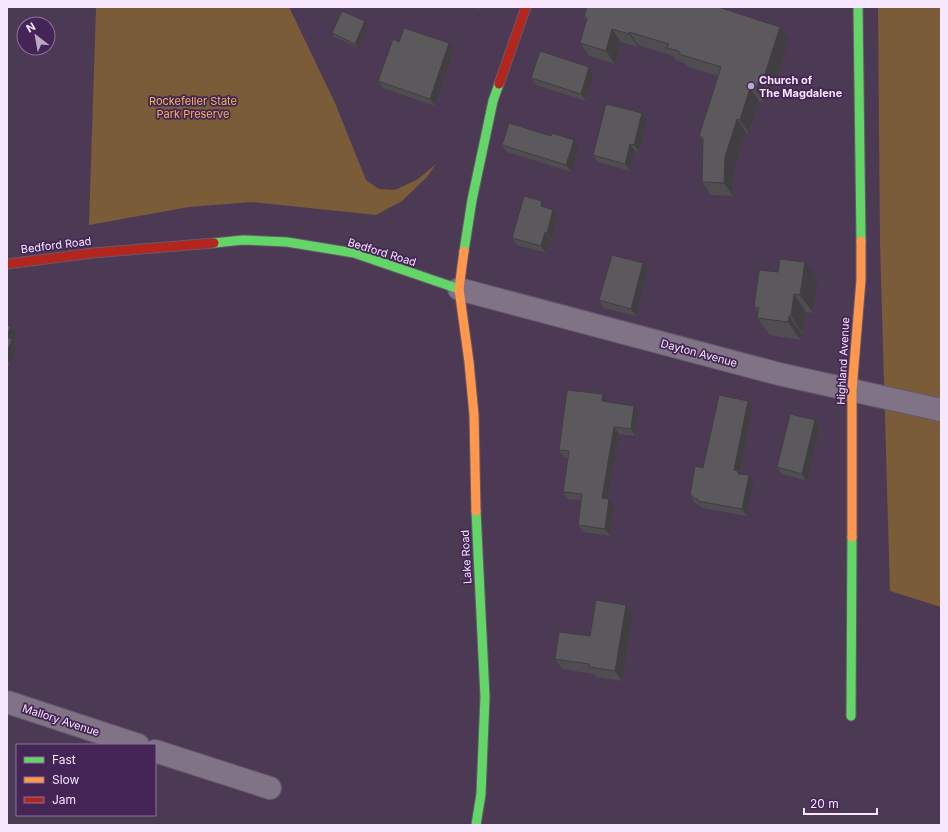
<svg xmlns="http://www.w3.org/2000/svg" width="948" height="832" font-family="Inter,sans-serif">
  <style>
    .green { fill: #7a5c39 }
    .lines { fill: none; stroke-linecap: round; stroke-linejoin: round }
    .street-casing { stroke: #66586e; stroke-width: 24 }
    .fast-casing { stroke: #66586e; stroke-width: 11 }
    .slow-casing { stroke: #66586e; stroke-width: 11 }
    .jam-casing { stroke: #66586e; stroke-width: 11 }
    .street { stroke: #7f7385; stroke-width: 22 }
    .fast { stroke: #63d668; stroke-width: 9 }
    .slow { stroke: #ff974d; stroke-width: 9 }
    .jam { stroke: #b3261e; stroke-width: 9 }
    .wall { fill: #4f4d4f }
    .shaded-wall { fill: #403e40 }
    .building { fill: #5c595c; stroke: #403e40 }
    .poi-dot { fill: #baaac3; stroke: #452555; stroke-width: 1.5 }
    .labels { text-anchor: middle; stroke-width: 3.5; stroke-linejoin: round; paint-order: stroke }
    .poi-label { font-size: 11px; font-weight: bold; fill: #f6e6fe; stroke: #452555; text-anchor: start }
    .park-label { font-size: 11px; fill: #f4b55a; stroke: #452555 }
    .street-label { font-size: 11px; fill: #f6e6fe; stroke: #452555 }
  </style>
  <rect width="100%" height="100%" fill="#4c3a55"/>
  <path class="green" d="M 96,7 L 289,7 L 335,103 L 366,180 L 379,189 L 395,190 L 418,179 L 436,164 L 427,177 L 402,201 L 376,215 L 252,202 L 189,207 L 89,225 Z
    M 878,7 L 941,7 L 941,607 L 890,591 L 880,243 Z"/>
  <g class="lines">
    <defs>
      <path id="street" d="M 459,289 L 779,374 L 941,410
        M 7,702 L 138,745
        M 155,751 L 270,788"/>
      <path id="fast" d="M 858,7 L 861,241
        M 214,243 L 243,240 L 287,242 L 354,253 L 459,289
        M 464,251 L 472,200 L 493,101 L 499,84
        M 476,511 L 485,697 L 481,794 L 476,825
        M 851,716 L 852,537"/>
      <path id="slow" d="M 464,251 L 459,289 L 469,362 L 474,415 L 476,511
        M 852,537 L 852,390 L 861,280 L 861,241"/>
      <path id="jam" d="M 499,84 L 526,7
        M 7,264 L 93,253 L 214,243"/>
    </defs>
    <use href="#street" class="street-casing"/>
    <use href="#fast" class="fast-casing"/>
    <use href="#slow" class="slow-casing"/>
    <use href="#jam" class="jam-casing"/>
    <use href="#street" class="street"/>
    <use href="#fast" class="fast"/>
    <use href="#slow" class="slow"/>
    <use href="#jam" class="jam"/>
  </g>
  <path class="wall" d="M 471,7 L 480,7 L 480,9 Z
    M 584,17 L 789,40 L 772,93 L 768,92 L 765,103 L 759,101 L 749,133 L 746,132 L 734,170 L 733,196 L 711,195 L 702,182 L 703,142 L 699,136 L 718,76 L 688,67 L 685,63 L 676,60 L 673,56 L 638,45 L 638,47 L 621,42 L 615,64 L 589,56 L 580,43 L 586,21 Z
    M 368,25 L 358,47 L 334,37 L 332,33 Z
    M 454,50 L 435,106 L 383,88 L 378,81 Z
    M 589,67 L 594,74 L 586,101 L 536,85 L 531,78 Z
    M 647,120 L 639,152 L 635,151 L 630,171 L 598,162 L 593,155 Z
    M 502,145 L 579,147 L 571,172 L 507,152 Z
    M 547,208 L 553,210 L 558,217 L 552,240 L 550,239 L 546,253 L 517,245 L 512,238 Z
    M 648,270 L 636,316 L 604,308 L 599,300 Z
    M 818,280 L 813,313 L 806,312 L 803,334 L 802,334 L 801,340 L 770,335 L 757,318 L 758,312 L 754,307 Z
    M 7,325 L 11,326 L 16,333 L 13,341 L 17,346 L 11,365 L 7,364 Z
    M 603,394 L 607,402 L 634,406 L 639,413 L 635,436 L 619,434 L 608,499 L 614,506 L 610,536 L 583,532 L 578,525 L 581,500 L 568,499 L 563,492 L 568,458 L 564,457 L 559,450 Z
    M 748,401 L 753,408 L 740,473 L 741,474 L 749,475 L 754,482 L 747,516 L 702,508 L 701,506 L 698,505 L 696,503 L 695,503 L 690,496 L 703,468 Z
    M 815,420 L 820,427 L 807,481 L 782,474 L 777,467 Z
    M 626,605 L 633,615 L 622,681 L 596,677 L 594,674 L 562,669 L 555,659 L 590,636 Z"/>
  <path class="shaded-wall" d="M 365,21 L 368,25 L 358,47 L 355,44 Z
    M 780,27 L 789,40 L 772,93 L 763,80 Z
    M 612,29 L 621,42 L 615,64 L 606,51 Z
    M 629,32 L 638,45 L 638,47 L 629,34 Z
    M 449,43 L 454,50 L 435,106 L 430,99 Z
    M 589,67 L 594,74 L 586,101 L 581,94 Z
    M 759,79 L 768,92 L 765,103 L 756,90 Z
    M 750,88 L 759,101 L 749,133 L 740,120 Z
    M 642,113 L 647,120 L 639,152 L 634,145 Z
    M 737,119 L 746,132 L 734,170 L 733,196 L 724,183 L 725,157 Z
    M 574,140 L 579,147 L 571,172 L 566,165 Z
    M 630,144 L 635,151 L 630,171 L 625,164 Z
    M 542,201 L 547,208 L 541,206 Z
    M 553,210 L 558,217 L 552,240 L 547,233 Z
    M 545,232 L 550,239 L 546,253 L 541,246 Z
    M 805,262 L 818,280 L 813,313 L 800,295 Z
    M 643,263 L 648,270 L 636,316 L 631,309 Z
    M 794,294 L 806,312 L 803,334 L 791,316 Z
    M 789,316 L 802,334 L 801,340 L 788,322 Z
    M 11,326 L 16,333 L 13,341 L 17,346 L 11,365 L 7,360 L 7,337 Z
    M 603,394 L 607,401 L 606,408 L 602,401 Z
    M 748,401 L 753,408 L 740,473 L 743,478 L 743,481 L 734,470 Z
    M 634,406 L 639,413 L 635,436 L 631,429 Z
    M 815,420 L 820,427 L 807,481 L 802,474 Z
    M 614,427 L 619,434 L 607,505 L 602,498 Z
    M 749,475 L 754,482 L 747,516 L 742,509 Z
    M 609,499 L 614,506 L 610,536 L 605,529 Z
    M 626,605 L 633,615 L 622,681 L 615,671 Z"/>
  <path class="building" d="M 587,7 L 718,7 L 780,27 L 763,80 L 759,79 L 756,90 L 750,88 L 740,120 L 737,119 L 725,157 L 724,183 L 702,182 L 703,138 L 699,136 L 721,67 L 679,54 L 679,51 L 667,48 L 669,44 L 629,32 L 629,34 L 612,29 L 606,51 L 580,43 L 587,18 L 584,17 Z
    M 342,11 L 365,21 L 355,44 L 332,33 Z
    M 404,28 L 449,43 L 430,99 L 378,81 L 393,39 L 399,42 Z
    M 540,51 L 589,67 L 581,94 L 531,78 Z
    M 606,104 L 642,113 L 634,145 L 630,144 L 625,164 L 593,155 Z
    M 509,123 L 551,136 L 552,133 L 574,140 L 566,165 L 502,145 Z
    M 524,196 L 542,201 L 541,206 L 553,210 L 547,233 L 545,232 L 541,246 L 512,238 Z
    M 612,255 L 643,263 L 631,309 L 599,300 Z
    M 780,259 L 805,262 L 800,295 L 794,294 L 791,316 L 789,316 L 788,322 L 757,318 L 759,308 L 754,307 L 759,270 L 778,272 Z
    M 7,325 L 11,326 L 7,337 L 12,339 L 7,353 Z
    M 567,390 L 603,394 L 602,401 L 634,406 L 631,429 L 614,427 L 602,498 L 609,499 L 605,529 L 578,525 L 582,494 L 563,492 L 569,451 L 559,450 Z
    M 719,395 L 748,401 L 734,470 L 738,471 L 738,474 L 749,475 L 742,509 L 697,501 L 698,499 L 693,498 L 693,496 L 690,496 L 695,466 L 703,468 Z
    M 790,414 L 815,420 L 802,474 L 777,467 Z
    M 596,600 L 626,605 L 615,671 L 589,667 L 589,664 L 555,659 L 559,632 L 590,636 Z"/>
  <circle class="poi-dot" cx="751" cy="86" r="4"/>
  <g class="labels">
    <g class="poi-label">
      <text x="759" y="84">Church of<tspan x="759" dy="13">The Magdalene</tspan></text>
    </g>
    <g class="park-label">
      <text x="193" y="105">Rockefeller State<tspan x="193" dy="13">Park Preserve</tspan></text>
    </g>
    <g class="street-label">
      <text transform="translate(56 245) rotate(-7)" y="4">Bedford Road</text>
      <text transform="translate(382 252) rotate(17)" y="4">Bedford Road</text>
      <text transform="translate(699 353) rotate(15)" y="4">Dayton Avenue</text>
      <text transform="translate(843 361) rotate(-87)" y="4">Highland Avenue</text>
      <text transform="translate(466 557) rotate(-93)" y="4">Lake Road</text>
      <text transform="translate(61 720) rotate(18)" y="4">Mallory Avenue</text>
    </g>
  </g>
  <rect width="948" height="832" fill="none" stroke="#f6e6fe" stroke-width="16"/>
  <rect x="16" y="744" width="140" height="72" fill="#452555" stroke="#8c7299"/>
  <rect x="24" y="757" width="20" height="6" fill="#63d668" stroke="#8c7299"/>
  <text x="52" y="764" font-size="12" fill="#f6e6fe">Fast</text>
  <rect x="24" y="777" width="20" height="6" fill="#ff974d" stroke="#8c7299"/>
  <text x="52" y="784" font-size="12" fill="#f6e6fe">Slow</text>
  <rect x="24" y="797" width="20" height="6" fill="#b3261e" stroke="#8c7299"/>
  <text x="52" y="804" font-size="12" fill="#f6e6fe">Jam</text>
  <g transform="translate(36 36) rotate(329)"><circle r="19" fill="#452555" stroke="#8c7299"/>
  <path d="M0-3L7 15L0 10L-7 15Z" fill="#baaac3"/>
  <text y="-6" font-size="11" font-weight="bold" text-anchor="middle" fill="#f6e6fe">N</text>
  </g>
  <path d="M804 808v6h73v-6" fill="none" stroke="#f6e6fe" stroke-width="2"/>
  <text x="810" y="808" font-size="12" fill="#f6e6fe" stroke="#452555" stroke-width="3" paint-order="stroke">20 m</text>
</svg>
